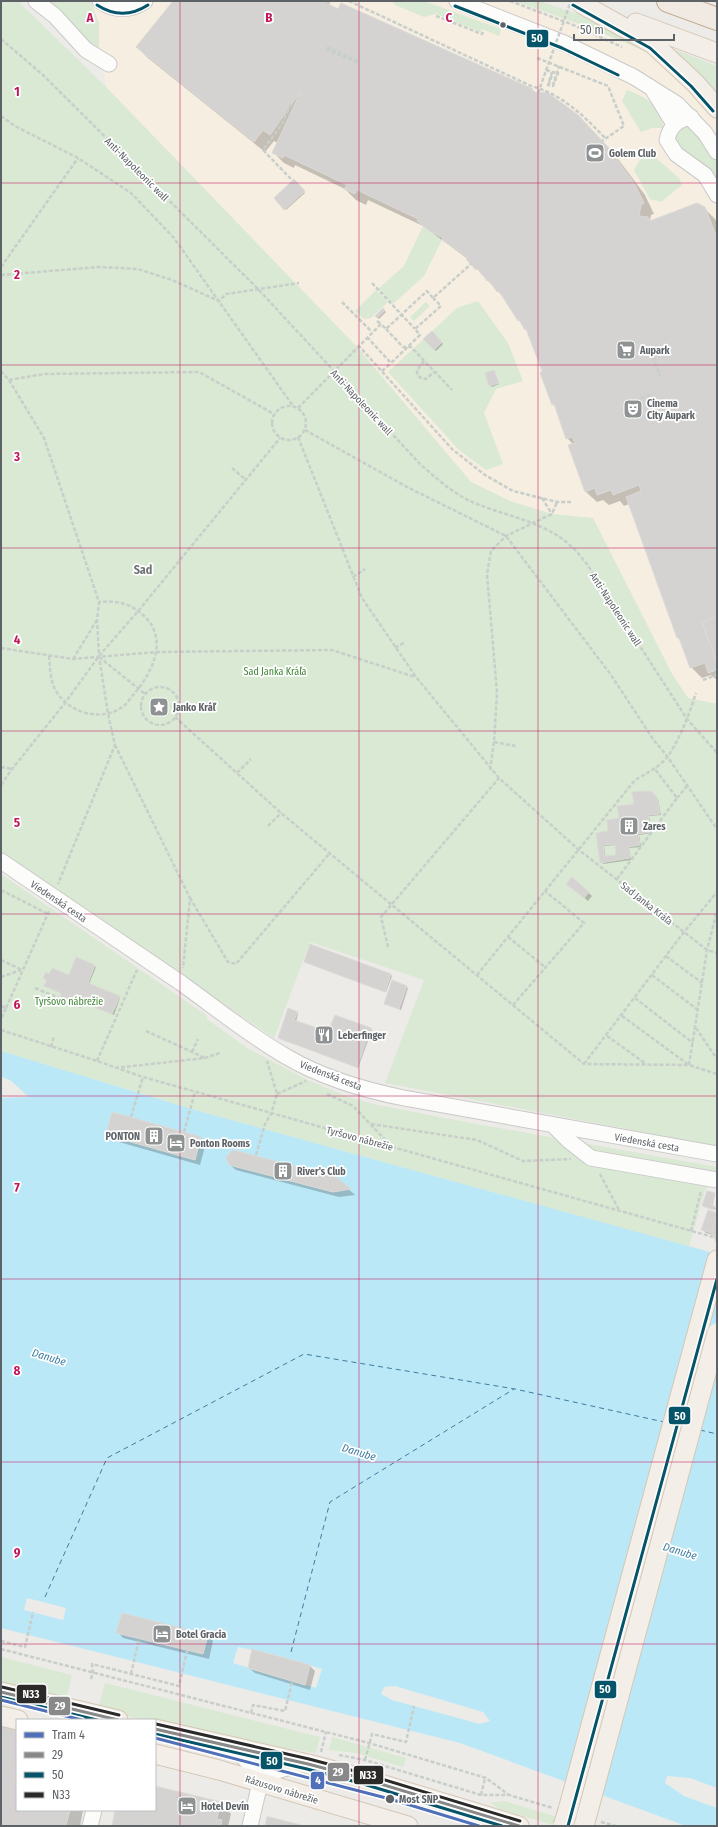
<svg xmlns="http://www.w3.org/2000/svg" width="718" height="1827" font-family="'Fira Sans Condensed',sans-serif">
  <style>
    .commercial { fill: #f6eee1 }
    .green { fill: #d9e9d3 }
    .water { fill: #bbe8f7 }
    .pier { fill: #edebe7 }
    .shadow { fill: #0003; fill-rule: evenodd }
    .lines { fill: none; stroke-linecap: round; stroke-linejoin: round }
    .ferry { stroke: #3d7c9f; stroke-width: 1; stroke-dasharray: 5 4; stroke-linecap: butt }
    .building { fill: #d5d3d1; stroke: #dcdad6; fill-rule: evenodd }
    .minor-casing { stroke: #c9c9c8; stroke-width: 17 }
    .major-casing { stroke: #d5c7b6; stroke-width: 21 }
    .highway-casing { stroke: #c5ae94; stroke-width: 24 }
    .path { stroke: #c8ceca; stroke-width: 2.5; stroke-dasharray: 4 2; stroke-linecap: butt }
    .minor { stroke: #fcfcfb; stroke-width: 15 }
    .major { stroke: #f3efe8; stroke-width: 19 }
    .highway { stroke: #f0eae2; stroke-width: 22 }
    .major-bridge-casing { stroke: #d5c7b6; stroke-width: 21; stroke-linecap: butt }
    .path-bridge { stroke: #c8ceca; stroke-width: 2.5; stroke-dasharray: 4 2; stroke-linecap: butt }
    .major-bridge { stroke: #f3efe8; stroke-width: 19 }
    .bus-1-casing { stroke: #fff; stroke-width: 6 }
    .bus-2-casing { stroke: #fff; stroke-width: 6 }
    .bus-3-casing { stroke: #fff; stroke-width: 6 }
    .bus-1 { stroke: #898989; stroke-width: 3 }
    .bus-2 { stroke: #065469; stroke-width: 3 }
    .bus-3 { stroke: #2b2a29; stroke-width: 3 }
    .tram-1-casing { stroke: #fff; stroke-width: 6 }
    .tram-1 { stroke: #5071b9; stroke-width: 3 }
    .grid { fill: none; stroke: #c2185b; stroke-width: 1; stroke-opacity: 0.55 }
    .bus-dot { fill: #5d6266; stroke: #fff; stroke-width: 1.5 }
    .labels { text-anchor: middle; stroke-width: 3.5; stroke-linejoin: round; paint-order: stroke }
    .poi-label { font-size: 10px; font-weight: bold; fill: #5d6266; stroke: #fff; text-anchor: start }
    .street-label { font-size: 10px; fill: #5d6266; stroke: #fff }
    .park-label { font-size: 10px; fill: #3f8435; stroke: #fff }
    .stop-label { font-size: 10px; font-weight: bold; fill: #5d6266; stroke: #fff; text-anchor: start }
    .water-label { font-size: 11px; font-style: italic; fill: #3d7c9f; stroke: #fff }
    .quarter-label { font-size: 12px; font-weight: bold; fill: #6e7478; stroke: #fff }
    .grid-label { font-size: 13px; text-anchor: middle; font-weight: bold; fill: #c2185b; stroke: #fff; stroke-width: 3.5; stroke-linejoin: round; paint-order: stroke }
    .line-badge { stroke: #fff; stroke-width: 1.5 }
    .badge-label { font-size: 11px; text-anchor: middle; font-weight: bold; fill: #fff }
  </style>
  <rect width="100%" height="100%" fill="#edebe7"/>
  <path class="commercial" d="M 90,1 L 515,1 L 593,29 L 654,55 L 713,114 L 717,120 L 717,704 L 688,698 L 672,674 L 593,518 L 552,514 L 510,501 L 471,482 L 357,347 L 107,88 L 99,55 L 95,11 Z"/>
  <path class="green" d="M 1,1 L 18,1 L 107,88 L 357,347 L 471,482 L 510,501 L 552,514 L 593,518 L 672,674 L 688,698 L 717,704 L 717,1146 L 385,1083 L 424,980 L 310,942 L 274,1038 L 1,851 Z
    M 44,1 L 90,1 L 99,23 L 99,55 Z
    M 391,1 L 424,1 L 501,29 L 499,36 L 482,29 L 481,32 L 436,14 L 424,17 L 395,5 Z
    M 515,1 L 540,1 L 580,15 L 654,55 L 593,29 Z
    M 676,50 L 717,66 L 717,97 L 675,53 Z
    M 627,90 C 649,98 658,105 664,128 L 652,128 L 641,132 L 622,101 Z
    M 685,124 C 698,133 712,148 717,163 C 718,169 717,178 717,185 L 678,144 L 675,137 L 677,128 Z
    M 654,147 L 657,159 L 679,178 L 682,185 L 661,202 L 650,199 L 634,170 L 640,160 Z
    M 423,226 L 443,238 L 424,276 L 393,304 L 378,289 L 404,266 Z
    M 376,290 L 388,302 L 371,318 L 364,319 L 355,311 Z
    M 478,301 L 508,343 L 523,381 L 496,389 L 484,413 L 503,464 L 486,470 L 459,450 L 388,372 L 457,308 Z
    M 426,302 L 430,306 L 414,321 L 410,317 Z
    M 1,874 L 206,1015 L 207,1019 L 247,1048 L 308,1080 L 346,1096 L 373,1104 L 460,1121 L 717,1167 L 705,1191 L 689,1247 L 195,1110 L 1,1051 Z
    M 1,1657 L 72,1675 L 66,1701 L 1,1685 Z
    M 105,1683 L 320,1737 L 316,1753 L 211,1736 L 155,1720 L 144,1720 L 98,1709 Z
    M 332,1737 L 406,1758 L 403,1767 L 356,1753 L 329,1750 Z
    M 504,1801 L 588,1826 L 557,1826 L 500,1809 L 490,1803 Z"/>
  <path class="water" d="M 1,1051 L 195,1110 L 717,1254 L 717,1826 L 686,1826 L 460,1743 L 1,1628 Z"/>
  <path class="pier" d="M 1,1077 L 10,1080 L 29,1097 L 1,1098 Z
    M 27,1598 L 66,1608 L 63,1620 L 24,1610 Z
    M 238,1647 L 268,1653 L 322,1669 L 316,1688 L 233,1663 Z
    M 395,1686 L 483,1712 L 490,1721 L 480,1724 L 392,1700 L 381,1694 L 384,1687 Z
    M 667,1776 L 690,1778 L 717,1788 L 717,1808 L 684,1796 L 665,1783 Z"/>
  <path class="shadow" d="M 174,1 L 328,1 L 330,3 L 329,5 L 532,90 L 589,127 L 618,159 L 645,195 L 654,214 L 651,215 L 650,221 L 704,208 L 715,219 L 717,223 L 717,680 L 711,675 L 702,678 L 691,667 L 682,641 L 678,638 L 629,504 L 624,506 L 620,501 L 609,505 L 603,500 L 597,502 L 586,492 L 569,446 L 573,444 L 567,438 L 556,407 L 553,404 L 543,372 L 529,333 L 504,298 L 468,259 L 423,226 L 368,200 L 366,205 L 356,200 L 345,189 L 295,165 L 294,168 L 284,163 L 273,152 L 278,143 L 274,141 L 265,152 L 148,58 L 137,47 Z
    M 294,181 L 305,193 L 286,210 L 275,198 Z
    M 383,309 L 386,312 L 379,319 L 376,316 Z
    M 432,333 L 443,344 L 436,351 L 425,339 Z
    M 494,371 L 499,384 L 492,387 L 490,385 Z
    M 652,793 L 658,799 L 661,815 L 649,816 L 652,833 L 639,835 L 641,847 L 629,848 L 631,860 L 603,864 L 598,834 L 609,832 L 620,819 ZM 616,845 L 617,856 L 605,857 L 604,846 Z
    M 572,878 L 592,896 L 588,901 L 571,887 Z
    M 76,958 L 96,967 L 89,984 L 120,998 L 114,1015 L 82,1002 L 81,1005 L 63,997 L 62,993 L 45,978 L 50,975 L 69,976 Z
    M 305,962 L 391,975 L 392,976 L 386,992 Z
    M 393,981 L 408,988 L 401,1010 L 385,1003 Z
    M 297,1012 L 298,1014 L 296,1022 L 329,1034 L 371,1029 L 372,1030 L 358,1068 L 281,1039 L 279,1038 Z
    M 107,1135 L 201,1138 L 206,1143 L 200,1165 L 112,1140 Z
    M 230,1165 L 336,1178 L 355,1195 L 339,1197 L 236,1170 Z
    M 714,1194 L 715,1195 L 712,1206 L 716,1208 L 715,1210 L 703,1206 Z
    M 709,1211 L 717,1214 L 717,1244 L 714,1235 L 706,1233 L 702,1229 Z
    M 118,1632 L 208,1635 L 213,1641 L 209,1659 L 123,1638 Z
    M 253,1651 L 310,1666 L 315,1671 L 310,1690 L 255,1673 L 249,1668 Z
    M 17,1724 L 17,1810 L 83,1810 L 80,1826 L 1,1826 Z
    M 155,1787 L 220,1803 L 231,1814 L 228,1826 L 113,1826 L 116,1810 L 155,1810 Z"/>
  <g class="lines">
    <path class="ferry" d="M 700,1430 L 717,1434
      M 45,1597 L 107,1458 L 304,1354 L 515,1389 L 664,1422
      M 291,1652 L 330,1502 L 514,1389"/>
  </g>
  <path class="building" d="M 173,1 L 322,1 L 338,9 L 341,3 L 533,89 L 532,93 L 547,92 L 578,115 L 608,147 L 634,183 L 644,203 L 641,205 L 639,216 L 648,217 L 650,221 L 697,203 L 705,207 L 717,238 L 717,616 L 702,622 L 717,663 L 717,670 L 708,673 L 705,663 L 690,668 L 679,638 L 677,638 L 626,497 L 641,491 L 639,485 L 613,495 L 611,490 L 597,495 L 595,488 L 585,492 L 568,445 L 575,443 L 572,437 L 566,439 L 554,404 L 552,405 L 540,373 L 542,371 L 526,329 L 525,330 L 519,320 L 518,321 L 499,291 L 497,292 L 489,280 L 487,281 L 483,275 L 482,275 L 478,269 L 476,270 L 466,259 L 467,257 L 442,239 L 443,238 L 433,233 L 417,221 L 418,219 L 357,190 L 355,194 L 344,189 L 347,185 L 284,155 L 283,158 L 272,153 L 301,91 L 270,135 L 263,130 L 254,142 L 136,47 Z
    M 294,179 L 305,191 L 284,210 L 274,198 Z
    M 383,308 L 385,310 L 377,318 L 375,316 Z
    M 432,331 L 442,342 L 434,350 L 423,339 Z
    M 494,370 L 499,383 L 489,386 L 485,373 Z
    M 717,616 L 717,663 L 702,622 Z
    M 647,791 L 652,792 L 657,797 L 660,814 L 648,815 L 651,832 L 638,834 L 640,845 L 628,847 L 630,858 L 600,863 L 596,833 L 608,831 L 607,820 L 619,818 L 617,806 L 634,804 L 632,792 ZM 615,844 L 616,855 L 604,856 L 603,845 Z
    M 572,877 L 589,892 L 584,898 L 566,884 Z
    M 310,944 L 391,974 L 385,992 L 304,962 Z
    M 76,957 L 95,965 L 88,983 L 120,996 L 112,1014 L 80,1001 L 79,1004 L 60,996 L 61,993 L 44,986 L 47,980 L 43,978 L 46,972 L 49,974 L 52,968 L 69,975 Z
    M 392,980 L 407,986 L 399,1009 L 384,1004 Z
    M 288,1008 L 298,1012 L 294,1020 L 328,1032 L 335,1015 L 371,1028 L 357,1067 L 278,1038 Z
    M 112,1112 L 201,1137 L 195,1160 L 106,1135 Z
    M 233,1150 L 336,1177 L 351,1189 L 333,1192 L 229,1165 L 226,1157 Z
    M 707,1191 L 715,1193 L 711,1205 L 715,1206 L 714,1210 L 702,1206 Z
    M 708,1210 L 717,1213 L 712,1233 L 701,1230 Z
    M 717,1215 L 717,1245 L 712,1231 L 713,1225 Z
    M 122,1613 L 208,1635 L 203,1654 L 116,1633 Z
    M 252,1649 L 310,1665 L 305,1685 L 248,1668 Z
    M 1,1719 L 17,1723 L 16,1783 L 17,1783 L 17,1810 L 70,1810 L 66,1826 L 1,1826 Z
    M 155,1786 L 221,1802 L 215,1826 L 156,1826 L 148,1824 L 147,1826 L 112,1826 L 115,1810 L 155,1810 Z
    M 267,1817 L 269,1817 L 305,1826 L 265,1826 Z
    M 217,1819 L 222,1820 L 221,1826 L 215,1826 Z"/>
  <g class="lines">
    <defs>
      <path id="minor" d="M 36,1 L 55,16 L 86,50 L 109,64
        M 100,1 C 114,11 131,11 145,1
        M 457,1 L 564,43 L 634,77 L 677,104 L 705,133 L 717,152
        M 653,90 L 674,124
        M 691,117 C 677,120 670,126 667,140 L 676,154 L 705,175 L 717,195
        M 1,861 C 61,902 121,942 181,983 C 216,1008 250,1036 287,1057 C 323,1078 364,1090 404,1098 L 717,1154
        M 553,1125 L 568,1140 L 591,1158 L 717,1180
        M 230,1748 C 245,1755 253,1768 260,1783
        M 90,1826 L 94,1810
        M 250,1826 L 260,1783 C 272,1769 288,1768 305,1764"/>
      <path id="major" d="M 582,4 L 653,44 L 695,83 L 717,108
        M 636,23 L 717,53
        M 1,1692 L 118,1720
        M 1,1716 L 18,1720
        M 155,1729 L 308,1764 L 361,1778 L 519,1826
        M 155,1754 L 219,1770 L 408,1826
        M 568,1810 L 717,1260"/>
      <path id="highway" d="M 668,1 L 717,19"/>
    </defs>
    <use href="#minor" class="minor-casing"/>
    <use href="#major" class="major-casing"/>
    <use href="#highway" class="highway-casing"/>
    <path class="path" d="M 349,1 L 531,86 C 562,94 584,116 606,139
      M 510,1 L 571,24 L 622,47
      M 327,4 L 328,1
      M 436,16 L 482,34 L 483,32
      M 1,39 L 43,75 L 258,289 L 420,464 C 435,477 451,492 470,501 C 503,516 546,521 573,548 C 578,552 582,559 587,564 L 687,719 L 717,753
      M 327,47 L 358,61
      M 326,49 L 358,63
      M 537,58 L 608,86 L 624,126 L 602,141
      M 546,70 L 552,72 L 548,85 L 553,86 L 558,73 L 553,72 L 549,84 L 553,85 L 559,66
      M 1,116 L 15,126 L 78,158 L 131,193 L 174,238 L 293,406
      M 291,179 L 263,150 L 282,124 L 291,104
      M 1,267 L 78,158
      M 1,275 L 99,267 L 138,269 L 172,280 L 219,301 L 226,294 L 299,283
      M 372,283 L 415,329
      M 342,302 L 372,332
      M 377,321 L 381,324
      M 386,329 L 403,347 L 411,347 L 452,390
      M 367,337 L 391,363 L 420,335 L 415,329 L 441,306 L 433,298
      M 358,345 L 452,449 L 485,475 L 513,491 L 557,502 L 571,502
      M 653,357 L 660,376
      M 424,361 L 417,370 L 417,375 L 421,378 L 426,379 L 434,372
      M 1,371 L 9,380 L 44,438 L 99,602 L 97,620 L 99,656 L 108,714 L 115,745 L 58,884
      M 382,371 L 391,363
      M 9,380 L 44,374 L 199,372 L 274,414
      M 641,398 L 653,394
      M272 423a17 17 0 1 1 34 0a17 17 0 1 1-34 0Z
      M 298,408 L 381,324 L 386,329 L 427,291 L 433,298 L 471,264
      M 305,430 L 407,487 L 506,536 L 611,675 L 653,739 L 667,756 L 717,829
      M 298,437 L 362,598 L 416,677 L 499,778 L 579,850 L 707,950 L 717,953
      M 232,468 L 245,479
      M 542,498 L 552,514
      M 353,577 L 365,569
      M 1,648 L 73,659 L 157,652 L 332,650 L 415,677
      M 395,648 L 405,642
      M 49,656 C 50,668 50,681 56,691 C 70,714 103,723 125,705 C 128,702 131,697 134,694 C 152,673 168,641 146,618 C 133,604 118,600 99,602
      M 99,657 L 145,694
      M 73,659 L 97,620
      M 703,680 L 717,675
      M141 706a19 19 0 1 1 38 0a19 19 0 1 1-38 0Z
      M 175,717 L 281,813 L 584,1064 L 689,1065
      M 494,742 L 516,746
      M 115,745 L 190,898 L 183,968
      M 1,767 L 12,769
      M 490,770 L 494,742 L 497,693 L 487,574 L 491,551 L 506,536 L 552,514 L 557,502
      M 237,773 L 251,759
      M 1,785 L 12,769 L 65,703 L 99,656 L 139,610 L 280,438
      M 677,798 L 688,785
      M 268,826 L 281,813
      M 617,879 L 677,798 L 654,768
      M 1,890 L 48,914
      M 190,898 L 228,962 L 236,964 L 329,854
      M 508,937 L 545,967
      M 388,947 L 381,917 L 499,778
      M 666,956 L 702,983
      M 1,960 L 22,970
      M 477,975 L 635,780 C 647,773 660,767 668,756 C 681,737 689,714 696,693
      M 652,975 L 698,1010
      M 1,977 L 21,970
      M 35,988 L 81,1007
      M 635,998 L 693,1043
      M 513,1005 L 584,923 L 545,891
      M 1,1006 L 6,1008 L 1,1019
      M 6,1008 L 50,909
      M 622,1016 L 689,1065 L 717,1074
      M 696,1028 L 717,1059
      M 1,1030 L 97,1061 L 143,1077 L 713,1237
      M 146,1031 L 205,1058
      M 607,1036 L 646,1064
      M 51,1047 L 54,1036
      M 192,1052 L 198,1039
      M 97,1061 L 137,970
      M 584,1064 L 684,932 L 717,892
      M 689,1065 L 707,950 L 717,911
      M 115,1068 L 205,1058 L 220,1053
      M 277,1094 L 306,1081
      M 327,1094 L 353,1106 L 392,1147
      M 131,1117 L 143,1077
      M 371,1124 L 477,1140 L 523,1161 L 571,1159
      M 184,1132 L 195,1092
      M 256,1155 L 265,1124 L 271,1114 L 277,1094 L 267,1061
      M 600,1174 L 619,1210
      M 691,1231 L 701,1191
      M 1,1641 L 25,1647 L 33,1612
      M 1,1649 L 369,1743 L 486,1778 L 509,1795
      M 131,1674 L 139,1639
      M 91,1679 L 93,1672 L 92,1664 L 179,1686 L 187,1651
      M 251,1713 L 253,1705 L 285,1711 L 292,1682
      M 321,1752 L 326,1732
      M 339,1755 L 365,1760 L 481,1795 L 509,1795 L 553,1808
      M 365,1760 L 372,1734 L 406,1742 L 414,1706
      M 481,1795 L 485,1778
      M 601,1822 L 616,1826"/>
    <use href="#minor" class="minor"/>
    <use href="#major" class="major"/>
    <use href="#highway" class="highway"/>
    <defs>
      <path id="major-bridge" d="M 563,1826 L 568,1810
        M 584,1826 L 717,1333"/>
    </defs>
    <use href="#major-bridge" class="major-bridge-casing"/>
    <path class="path-bridge" d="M 538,93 L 571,1"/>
    <use href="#major-bridge" class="major-bridge"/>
    <defs>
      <path id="bus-1" d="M 1,1692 L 118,1720
        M 155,1729 L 308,1764 L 361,1778 L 519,1826"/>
      <path id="bus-2" d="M 97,5 C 114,16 131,16 148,5
        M 573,5 L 650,48 L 691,86 L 713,111
        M 455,6 L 562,48 L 618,75
        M 1,1697 L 97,1720
        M 155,1734 L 307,1769 L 360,1783 L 502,1826
        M 568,1826 L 717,1279"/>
      <path id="bus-3" d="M 2,1687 L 119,1715
        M 156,1724 L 309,1759 L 362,1773 L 520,1821"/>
    </defs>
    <use href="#bus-1" class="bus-1-casing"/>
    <use href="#bus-2" class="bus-2-casing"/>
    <use href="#bus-3" class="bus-3-casing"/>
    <use href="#bus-1" class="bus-1"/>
    <use href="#bus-2" class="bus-2"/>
    <use href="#bus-3" class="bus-3"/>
    <defs>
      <path id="tram-1" d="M 1,1700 L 82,1720
        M 155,1738 L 390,1799 L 479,1826"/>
    </defs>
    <use href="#tram-1" class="tram-1-casing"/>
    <use href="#tram-1" class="tram-1"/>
  </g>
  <path class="grid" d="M 180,1 L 180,1826M 359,1 L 359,1826M 538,1 L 538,1826M 1,183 L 717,183M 1,365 L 717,365M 1,548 L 717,548M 1,731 L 717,731M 1,914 L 717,914M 1,1096 L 717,1096M 1,1279 L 717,1279M 1,1462 L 717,1462M 1,1644 L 717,1644"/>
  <defs>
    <symbol id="stadium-square" viewBox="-11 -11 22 22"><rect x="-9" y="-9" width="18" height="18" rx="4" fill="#8f9293" stroke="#fff"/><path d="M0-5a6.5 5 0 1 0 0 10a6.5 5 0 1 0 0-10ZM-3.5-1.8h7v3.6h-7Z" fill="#fff"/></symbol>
    <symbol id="supermarket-square" viewBox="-11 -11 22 22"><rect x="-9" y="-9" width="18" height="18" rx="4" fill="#8f9293" stroke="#fff"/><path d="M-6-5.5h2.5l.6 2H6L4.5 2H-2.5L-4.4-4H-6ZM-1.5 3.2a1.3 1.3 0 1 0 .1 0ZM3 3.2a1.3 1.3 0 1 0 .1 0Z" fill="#fff"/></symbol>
    <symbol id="theatre-square" viewBox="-11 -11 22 22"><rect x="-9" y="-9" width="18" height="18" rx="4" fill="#8f9293" stroke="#fff"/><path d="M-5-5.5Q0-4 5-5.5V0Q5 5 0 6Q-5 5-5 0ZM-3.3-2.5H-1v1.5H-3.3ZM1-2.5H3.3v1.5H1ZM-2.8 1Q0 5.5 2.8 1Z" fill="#fff"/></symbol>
    <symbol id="sight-square" viewBox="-11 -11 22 22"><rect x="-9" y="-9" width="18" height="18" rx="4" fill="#8f9293" stroke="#fff"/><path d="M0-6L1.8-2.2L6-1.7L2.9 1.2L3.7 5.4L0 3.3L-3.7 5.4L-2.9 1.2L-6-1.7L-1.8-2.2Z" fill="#fff"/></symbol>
    <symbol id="building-square" viewBox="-11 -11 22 22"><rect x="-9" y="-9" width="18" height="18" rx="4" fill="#8f9293" stroke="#fff"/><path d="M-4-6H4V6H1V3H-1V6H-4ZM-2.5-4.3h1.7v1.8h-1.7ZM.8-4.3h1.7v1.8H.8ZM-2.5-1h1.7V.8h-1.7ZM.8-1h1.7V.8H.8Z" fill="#fff"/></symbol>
    <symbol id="restaurant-square" viewBox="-11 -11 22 22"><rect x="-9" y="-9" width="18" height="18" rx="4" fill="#8f9293" stroke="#fff"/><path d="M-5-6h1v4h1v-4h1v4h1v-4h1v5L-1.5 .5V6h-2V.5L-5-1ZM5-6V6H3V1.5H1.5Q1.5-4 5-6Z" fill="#fff"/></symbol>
    <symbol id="hotel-square" viewBox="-11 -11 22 22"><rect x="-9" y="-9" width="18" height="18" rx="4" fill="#8f9293" stroke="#fff"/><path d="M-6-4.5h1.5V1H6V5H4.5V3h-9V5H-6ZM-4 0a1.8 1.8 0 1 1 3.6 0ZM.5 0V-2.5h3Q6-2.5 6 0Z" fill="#fff"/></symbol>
  </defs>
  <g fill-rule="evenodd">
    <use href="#stadium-square" x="584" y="142" width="22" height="22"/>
    <use href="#supermarket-square" x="615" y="339" width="22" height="22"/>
    <use href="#theatre-square" x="622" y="398" width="22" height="22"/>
    <use href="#sight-square" x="148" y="696" width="22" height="22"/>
    <use href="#building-square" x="618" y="815" width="22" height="22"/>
    <use href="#restaurant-square" x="313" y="1024" width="22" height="22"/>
    <use href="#building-square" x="143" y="1125" width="22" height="22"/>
    <use href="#hotel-square" x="165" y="1132" width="22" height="22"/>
    <use href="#building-square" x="272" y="1160" width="22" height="22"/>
    <use href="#hotel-square" x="151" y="1623" width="22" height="22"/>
    <use href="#hotel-square" x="176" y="1795" width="22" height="22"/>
  </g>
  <g class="bus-dot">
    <circle cx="503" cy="25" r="3.5"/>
    <circle cx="390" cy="1799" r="5"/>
  </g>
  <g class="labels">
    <g class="poi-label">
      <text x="609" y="157">Golem Club</text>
      <text x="640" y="354">Aupark</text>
      <text x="647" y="407">Cinema<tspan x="647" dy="12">City Aupark</tspan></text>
      <text x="173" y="711">Janko Kráľ</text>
      <text x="643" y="830">Zares</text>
      <text x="338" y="1039">Leberfinger</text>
      <text x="140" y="1140" text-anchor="end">PONTON</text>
      <text x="190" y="1147">Ponton Rooms</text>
      <text x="297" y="1175">River's Club</text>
      <text x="176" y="1638">Botel Gracia</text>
      <text x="201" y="1810">Hotel Devín</text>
    </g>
    <g class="street-label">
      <text transform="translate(137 169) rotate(45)" y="4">Anti-Napoleonic wall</text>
      <text transform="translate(362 402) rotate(47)" y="4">Anti-Napoleonic wall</text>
      <text transform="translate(616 609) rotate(57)" y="4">Anti-Napoleonic wall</text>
      <text transform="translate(59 901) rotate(34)" y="4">Viedenská cesta</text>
      <text transform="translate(647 903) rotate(38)" y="4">Sad Janka Kráľa</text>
      <text transform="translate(331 1075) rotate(21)" y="4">Viedenská cesta</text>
      <text transform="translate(360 1138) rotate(15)" y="4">Tyršovo nábrežie</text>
      <text transform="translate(647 1142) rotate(10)" y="4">Viedenská cesta</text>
      <text transform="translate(282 1789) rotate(17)" y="4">Rázusovo nábrežie</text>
    </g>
    <g class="park-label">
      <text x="275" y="675">Sad Janka Kráľa</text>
      <text x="69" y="1005">Tyršovo nábrežie</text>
    </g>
    <g class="stop-label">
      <text x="399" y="1803">Most SNP</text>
    </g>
    <g class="water-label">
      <text transform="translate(49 1357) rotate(17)" y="4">Danube</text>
      <text transform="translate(359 1452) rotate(17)" y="4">Danube</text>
      <text transform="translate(680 1551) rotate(17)" y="4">Danube</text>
    </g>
    <g class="quarter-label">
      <text x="143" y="574">Sad</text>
    </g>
  </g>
  <g class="grid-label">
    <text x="90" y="22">A</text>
    <text x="269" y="22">B</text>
    <text x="449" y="22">C</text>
    <text x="17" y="96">1</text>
    <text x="17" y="279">2</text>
    <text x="17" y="461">3</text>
    <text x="17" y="644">4</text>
    <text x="17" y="827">5</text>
    <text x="17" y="1009">6</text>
    <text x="17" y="1192">7</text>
    <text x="17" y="1375">8</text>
    <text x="17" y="1557">9</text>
  </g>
  <g class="line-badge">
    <rect x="526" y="29" width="23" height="19" rx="4" fill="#065469"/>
    <rect x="668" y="1406" width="23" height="19" rx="4" fill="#065469"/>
    <rect x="594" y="1680" width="23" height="19" rx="4" fill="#065469"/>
    <rect x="16" y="1684" width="31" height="20" rx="4" fill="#2b2a29"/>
    <rect x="48" y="1696" width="23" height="20" rx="4" fill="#898989"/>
    <rect x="260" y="1751" width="23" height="19" rx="4" fill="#065469"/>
    <rect x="327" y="1762" width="23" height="20" rx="4" fill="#898989"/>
    <rect x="353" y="1765" width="31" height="20" rx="4" fill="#2b2a29"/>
    <rect x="310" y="1771" width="15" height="19" rx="4" fill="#5071b9"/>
  </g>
  <g class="badge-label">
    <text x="537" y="42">50</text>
    <text x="680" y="1420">50</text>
    <text x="605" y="1693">50</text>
    <text x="31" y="1698">N33</text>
    <text x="60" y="1710">29</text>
    <text x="272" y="1765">50</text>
    <text x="338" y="1776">29</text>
    <text x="368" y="1779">N33</text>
    <text x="318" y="1784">4</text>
  </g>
  <rect width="718" height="1827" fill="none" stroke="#5d6266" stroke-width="4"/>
  <rect x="16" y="1719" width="140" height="92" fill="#ffffff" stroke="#bec0c2"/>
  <rect x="24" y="1732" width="20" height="6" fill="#5071b9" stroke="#bec0c2"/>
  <text x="52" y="1739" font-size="12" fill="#5d6266">Tram 4</text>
  <rect x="24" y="1752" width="20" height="6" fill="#898989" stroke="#bec0c2"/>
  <text x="52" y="1759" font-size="12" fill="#5d6266">29</text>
  <rect x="24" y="1772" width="20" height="6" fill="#065469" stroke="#bec0c2"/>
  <text x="52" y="1779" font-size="12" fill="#5d6266">50</text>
  <rect x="24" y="1792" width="20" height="6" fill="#2b2a29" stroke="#bec0c2"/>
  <text x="52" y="1799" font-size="12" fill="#5d6266">N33</text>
  <path d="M574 34v6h100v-6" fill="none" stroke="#5d6266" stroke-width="2"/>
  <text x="580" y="34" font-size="12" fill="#5d6266" stroke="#ffffff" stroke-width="3" paint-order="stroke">50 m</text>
</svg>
